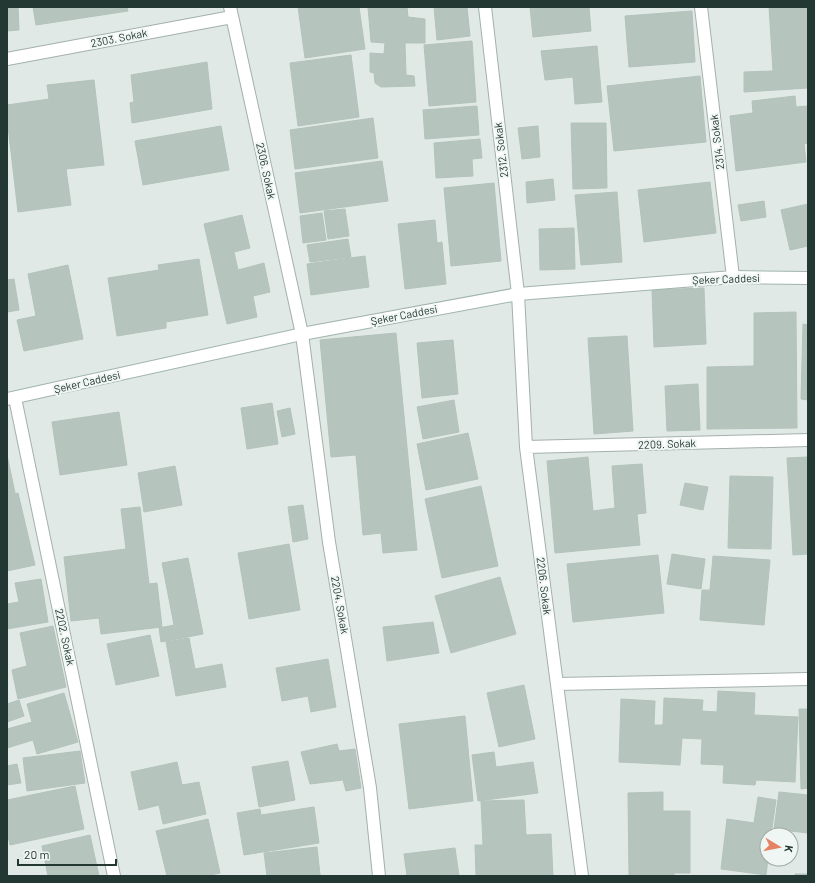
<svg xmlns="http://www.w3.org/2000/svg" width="815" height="883" font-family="Barlow,sans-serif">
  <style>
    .building { fill: #b6c4be; stroke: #b3c2bc }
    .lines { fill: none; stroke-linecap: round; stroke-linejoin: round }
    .street-casing { stroke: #a4b0ac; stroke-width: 14 }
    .secondary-casing { stroke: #a1b4ad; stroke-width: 14 }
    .street { stroke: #fff; stroke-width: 12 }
    .secondary { stroke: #fff; stroke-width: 12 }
    .labels { text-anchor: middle; stroke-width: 4; stroke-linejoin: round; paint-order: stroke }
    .street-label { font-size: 11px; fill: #233832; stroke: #f0f6f3 }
  </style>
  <rect width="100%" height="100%" fill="#e0e9e5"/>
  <path class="building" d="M 7,7 L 18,7 L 19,30 L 7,31 Z
    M 33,7 L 127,7 L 128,11 L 36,25 Z
    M 298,7 L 359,7 L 365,49 L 305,58 Z
    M 368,7 L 407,7 L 408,17 L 425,19 L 425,43 L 405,43 L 406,75 L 414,76 L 415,86 L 381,87 L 375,83 L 374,73 L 370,72 L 370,53 L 384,54 L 385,43 L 371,42 Z
    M 434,7 L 467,7 L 470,36 L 437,40 Z
    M 530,7 L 589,7 L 591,31 L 533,37 Z
    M 769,7 L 808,7 L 808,88 L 744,92 L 744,72 L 773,71 Z
    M 692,11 L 695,62 L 629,67 L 625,16 Z
    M 472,41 L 476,102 L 429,106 L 424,45 Z
    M 597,46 L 602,102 L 575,104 L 573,77 L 545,80 L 541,51 Z
    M 351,55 L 359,117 L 298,126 L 290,63 Z
    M 207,62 L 212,109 L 132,123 L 130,103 L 134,102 L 131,75 Z
    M 700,76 L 706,142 L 614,151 L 607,86 Z
    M 94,80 L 104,165 L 66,169 L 71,205 L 18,212 L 7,118 L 7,105 L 49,99 L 47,85 Z
    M 795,96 L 796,107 L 808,106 L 808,143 L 804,144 L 806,162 L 736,171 L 730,116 L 753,113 L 752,101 Z
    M 477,106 L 479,135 L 425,139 L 423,110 Z
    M 373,118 L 378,158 L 295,169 L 290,130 Z
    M 571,123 L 606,123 L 607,188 L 573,189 Z
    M 221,126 L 229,170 L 143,185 L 135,141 Z
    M 538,126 L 540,157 L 522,159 L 518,128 Z
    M 480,139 L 482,158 L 472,159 L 473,176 L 436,178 L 434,143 Z
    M 382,161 L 388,201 L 300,213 L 295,173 Z
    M 553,179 L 555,200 L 527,203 L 526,182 Z
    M 710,182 L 716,233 L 644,242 L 638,190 Z
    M 494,183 L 501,261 L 451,266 L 444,188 Z
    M 617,192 L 622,262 L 581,265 L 575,195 Z
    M 764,201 L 766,217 L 741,221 L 738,205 Z
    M 808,204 L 808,246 L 790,250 L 781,210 Z
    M 345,209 L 349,236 L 328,239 L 324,211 Z
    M 322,213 L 326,240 L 303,243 L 300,216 Z
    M 242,215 L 250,248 L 234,252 L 238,270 L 264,263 L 270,292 L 253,296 L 257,317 L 227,324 L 204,224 Z
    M 435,220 L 437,243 L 442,242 L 446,284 L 405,289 L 398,224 Z
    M 574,228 L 575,269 L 540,270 L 539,229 Z
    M 348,239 L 351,257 L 310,262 L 307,245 Z
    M 365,256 L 369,287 L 311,295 L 307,264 Z
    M 199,259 L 208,315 L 166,322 L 166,328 L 117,336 L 108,278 L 159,270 L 158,265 Z
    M 68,265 L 83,339 L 24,351 L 17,320 L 36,316 L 28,274 Z
    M 14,279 L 19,310 L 7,312 L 7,280 Z
    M 704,288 L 706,344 L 654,347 L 652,290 Z
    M 796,312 L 797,428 L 707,429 L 707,367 L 754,366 L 754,313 Z
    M 803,324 L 808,325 L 808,400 L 801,399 Z
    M 396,333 L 417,550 L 383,553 L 381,533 L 363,535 L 356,455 L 331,457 L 320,340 Z
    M 627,336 L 633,431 L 594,434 L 588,338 Z
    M 453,340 L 458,394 L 422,398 L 417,343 Z
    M 698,384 L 700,430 L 667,431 L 665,386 Z
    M 454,400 L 459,432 L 423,439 L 417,407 Z
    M 272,403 L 278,444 L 247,449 L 241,408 Z
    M 290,408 L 295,434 L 282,437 L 277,411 Z
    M 119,412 L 127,465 L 60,475 L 52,422 Z
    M 468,433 L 478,479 L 426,490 L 417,444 Z
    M 7,455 L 15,493 L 7,495 Z
    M 588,457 L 593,511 L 615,508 L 612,466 L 642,464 L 646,513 L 637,514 L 640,545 L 555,553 L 547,461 Z
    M 808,457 L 808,554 L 793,555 L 787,458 Z
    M 175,466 L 182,505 L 144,512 L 138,473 Z
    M 730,476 L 773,477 L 771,549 L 728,548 Z
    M 685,483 L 708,487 L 703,510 L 680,505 Z
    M 481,486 L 498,566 L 442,578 L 425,499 Z
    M 18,493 L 35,565 L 7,571 L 7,496 Z
    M 303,505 L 308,539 L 293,542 L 288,507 Z
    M 140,507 L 149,584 L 157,583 L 162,627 L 101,634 L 99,618 L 71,621 L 64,557 L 126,549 L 121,509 Z
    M 289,544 L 300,610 L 249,619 L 238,553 Z
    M 672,554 L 705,559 L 701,589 L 667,584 Z
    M 658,555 L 664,613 L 573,622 L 567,564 Z
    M 713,556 L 770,560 L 764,625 L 700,620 L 702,590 L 710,590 Z
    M 188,558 L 203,634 L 161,642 L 159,628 L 174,625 L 162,563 Z
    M 500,577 L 516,634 L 451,653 L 435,596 Z
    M 41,579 L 48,622 L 7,629 L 7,604 L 19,602 L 15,583 Z
    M 433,622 L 439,653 L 387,661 L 383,627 Z
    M 53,626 L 66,687 L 18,699 L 12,670 L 27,666 L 20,633 Z
    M 150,635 L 159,676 L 116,685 L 107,644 Z
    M 189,638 L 195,669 L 222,664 L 226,687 L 176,696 L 166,642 Z
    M 328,659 L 336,707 L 311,712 L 308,696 L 282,701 L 276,668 Z
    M 524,685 L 535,739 L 499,747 L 487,693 Z
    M 718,691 L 755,693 L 754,715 L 798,717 L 795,782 L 756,780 L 755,785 L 723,783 L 724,765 L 701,764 L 702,739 L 682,738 L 680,765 L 619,762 L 621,699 L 655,701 L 654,725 L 663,725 L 664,698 L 703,700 L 702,711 L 717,712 Z
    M 64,693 L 78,742 L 37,754 L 33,740 L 7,748 L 7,729 L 32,722 L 27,704 Z
    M 19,700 L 24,716 L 7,722 L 7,704 Z
    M 799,709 L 808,709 L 808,788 L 801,789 Z
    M 465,716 L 473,801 L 409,809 L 399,724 Z
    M 337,744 L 339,751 L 355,749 L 361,788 L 346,791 L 343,780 L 310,784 L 301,752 Z
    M 80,751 L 85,783 L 27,791 L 23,758 Z
    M 494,752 L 496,767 L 533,762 L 538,793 L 478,801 L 472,755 Z
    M 288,761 L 295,800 L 259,807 L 252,767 Z
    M 177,762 L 182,785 L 199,782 L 206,814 L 163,824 L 159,805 L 139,810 L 131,772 Z
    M 17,764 L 21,783 L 7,785 L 7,766 Z
    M 75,786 L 84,829 L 10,845 L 7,831 L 7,800 Z
    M 663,792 L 663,811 L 690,811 L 690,873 L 674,873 L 674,876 L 629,876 L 628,793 Z
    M 779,792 L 808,795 L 808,833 L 774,829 Z
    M 758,797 L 776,800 L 771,835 L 767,835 L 767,859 L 768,859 L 766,875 L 721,869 L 727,819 L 754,823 Z
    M 524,800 L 526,835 L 551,834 L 553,876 L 476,876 L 475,845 L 483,845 L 481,801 Z
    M 314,807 L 319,843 L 244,855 L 237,813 L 260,809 L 261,815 Z
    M 208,819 L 220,873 L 206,876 L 167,876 L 156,831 Z
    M 90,835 L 99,876 L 48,876 L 42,846 Z
    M 317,847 L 320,875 L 308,876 L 267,876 L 264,853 Z
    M 455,848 L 459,876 L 407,876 L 404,854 Z
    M 795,874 L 808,874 L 808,876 L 795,876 Z"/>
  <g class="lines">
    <defs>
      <path id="street" d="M 230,7 L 302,334 L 329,542 L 370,788 L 379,876
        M 485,7 L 518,294 L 526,447 L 582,876
        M 701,7 L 733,277
        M 7,59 L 232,17
        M 15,398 L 114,876
        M 526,447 L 808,440
        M 557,684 L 808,679"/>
      <path id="secondary" d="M 7,399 L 302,334 L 518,294 L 733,277 L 808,278"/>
    </defs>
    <use href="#street" class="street-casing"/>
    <use href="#secondary" class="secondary-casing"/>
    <use href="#street" class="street"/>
    <use href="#secondary" class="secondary"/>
  </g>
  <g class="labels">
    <g class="street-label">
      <text transform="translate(119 38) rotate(-11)" y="4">2303. Sokak</text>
      <text transform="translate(717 142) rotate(-97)" y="4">2314. Sokak</text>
      <text transform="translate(501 150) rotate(-97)" y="4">2312. Sokak</text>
      <text transform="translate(266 171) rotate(78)" y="4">2306. Sokak</text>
      <text transform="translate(726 279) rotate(-2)" y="4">Şeker Caddesi</text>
      <text transform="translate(404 315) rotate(-11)" y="4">Şeker Caddesi</text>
      <text transform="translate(87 382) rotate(-13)" y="4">Şeker Caddesi</text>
      <text transform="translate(667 444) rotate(-2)" y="4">2209. Sokak</text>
      <text transform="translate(544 586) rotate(83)" y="4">2206. Sokak</text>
      <text transform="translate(340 605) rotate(80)" y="4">2204. Sokak</text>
      <text transform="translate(65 637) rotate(78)" y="4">2202. Sokak</text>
    </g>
  </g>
  <rect width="815" height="883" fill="none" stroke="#233832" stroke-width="16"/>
  <g transform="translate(779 847) rotate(100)"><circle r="19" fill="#f0f6f3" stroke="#9eaaa6"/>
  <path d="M0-3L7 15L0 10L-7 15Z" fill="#e48464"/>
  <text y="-6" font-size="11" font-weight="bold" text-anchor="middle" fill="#233832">K</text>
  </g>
  <path d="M18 859v6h98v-6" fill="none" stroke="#233832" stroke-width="2"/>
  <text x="24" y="859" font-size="12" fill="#233832" stroke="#f0f6f3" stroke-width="3" paint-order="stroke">20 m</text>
</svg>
